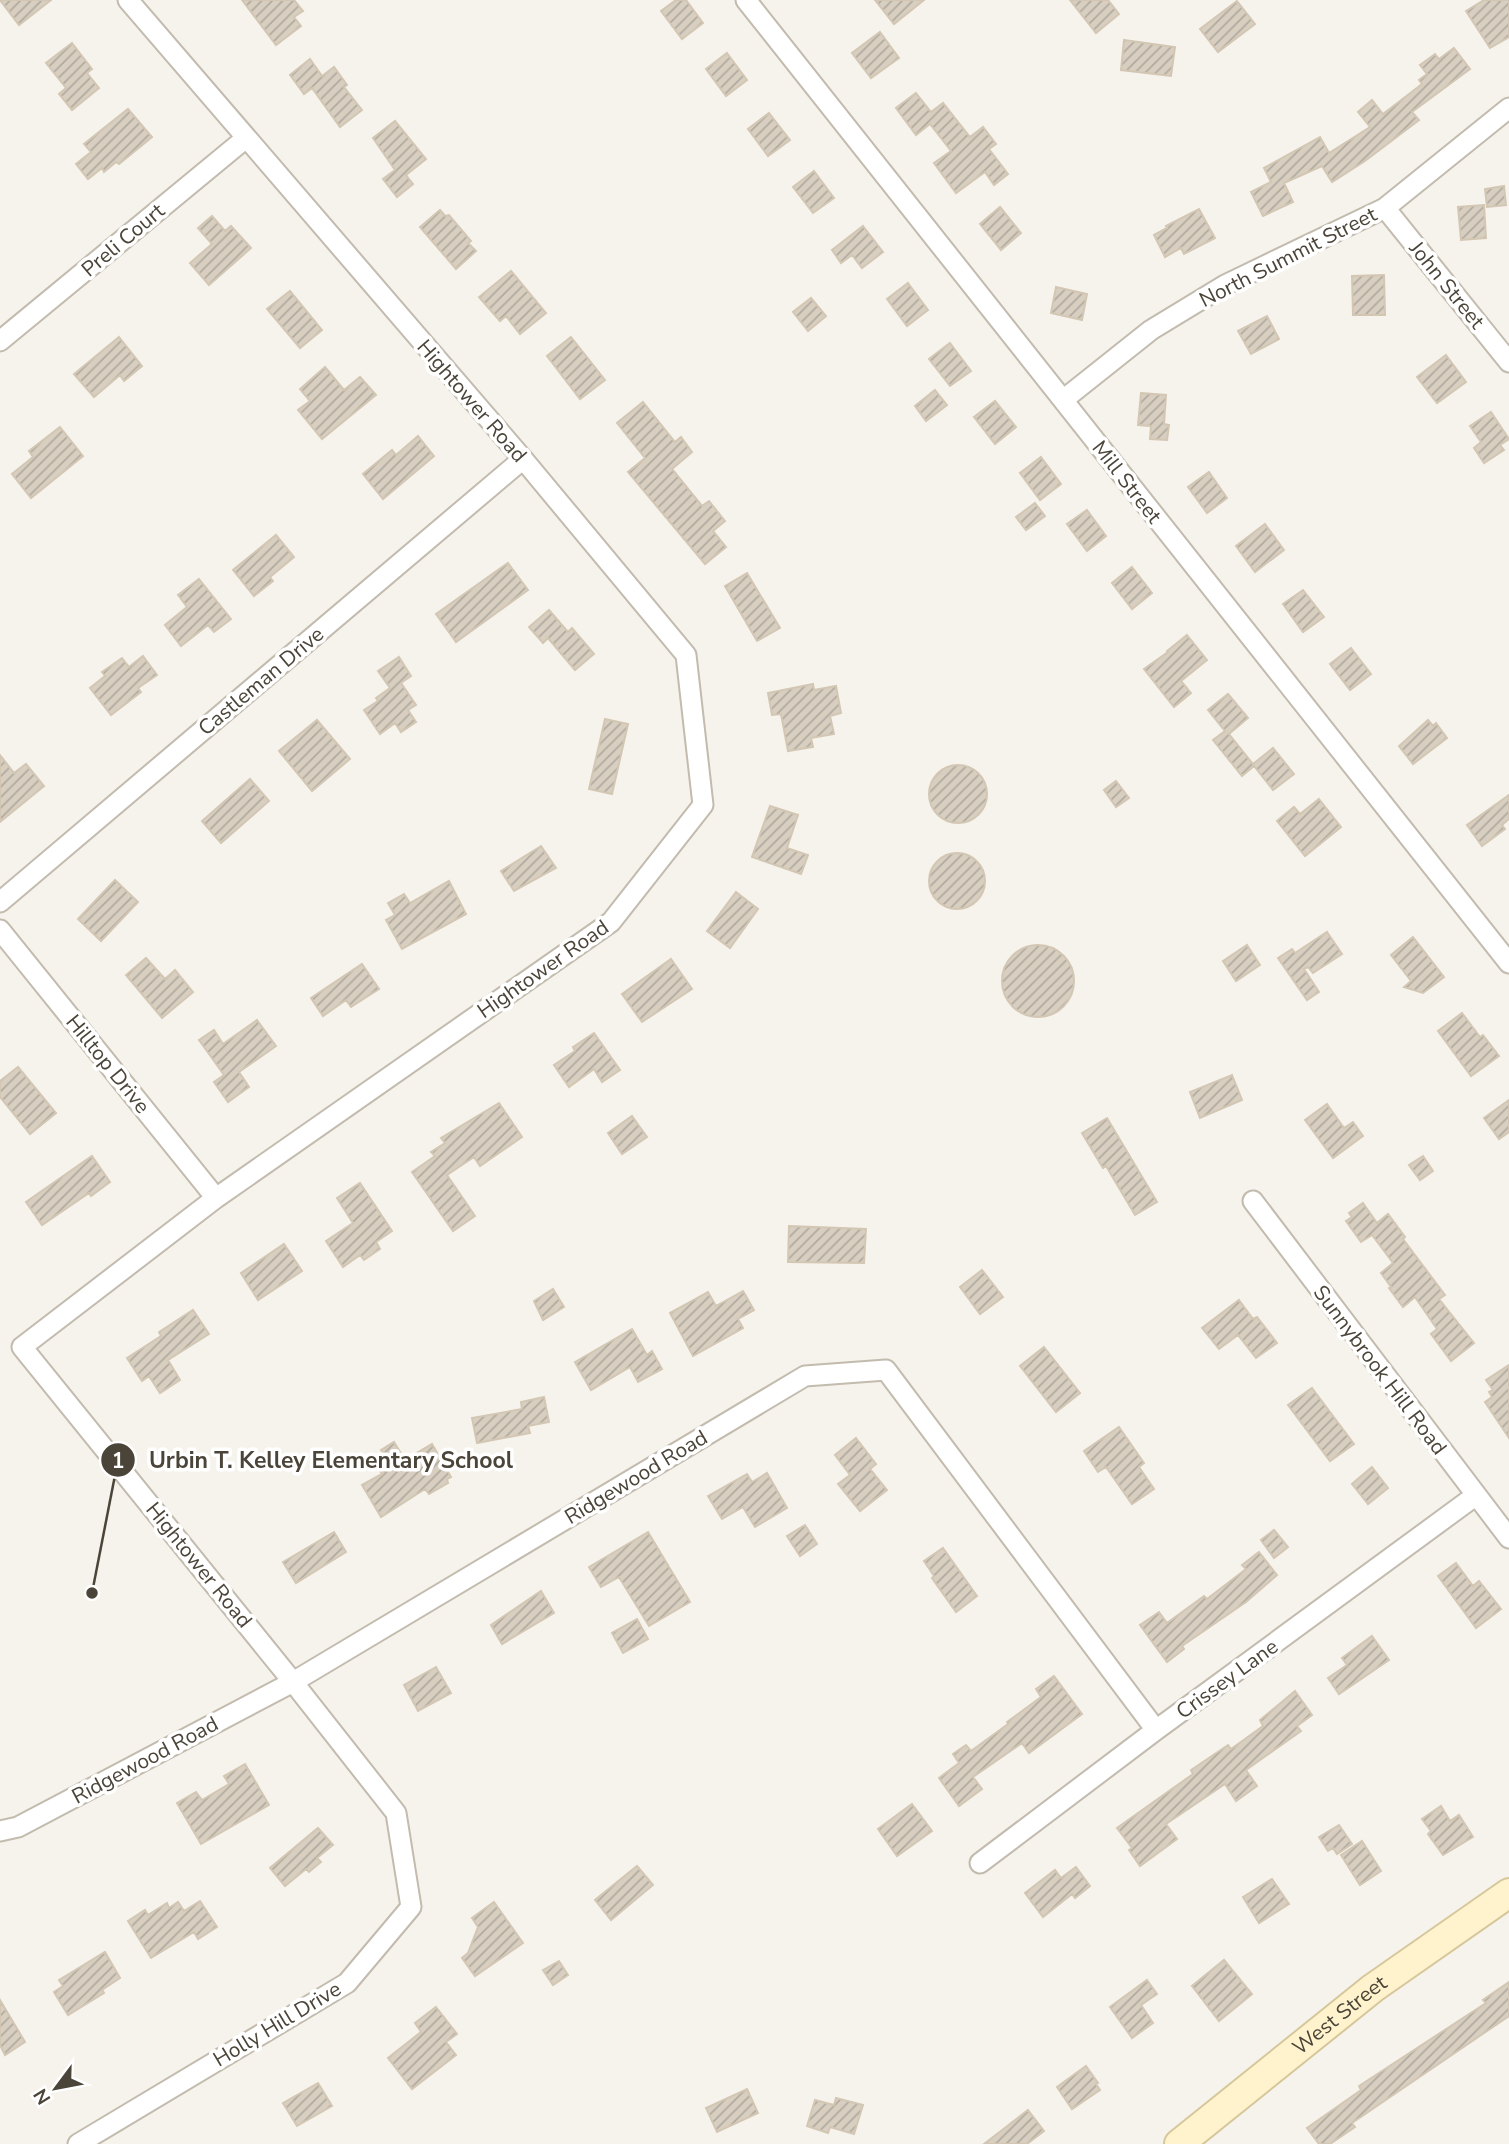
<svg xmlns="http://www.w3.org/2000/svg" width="1509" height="2144" font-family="'Nunito Sans',sans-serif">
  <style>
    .building { fill: url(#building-hatch); stroke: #d3c7b4; stroke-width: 2 }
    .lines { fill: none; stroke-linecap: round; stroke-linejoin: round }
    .minor-casing { stroke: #c2bbae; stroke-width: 23 }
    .secondary-casing { stroke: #d6c79b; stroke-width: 32 }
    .minor { stroke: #fff; stroke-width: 19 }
    .secondary { stroke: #fff3cd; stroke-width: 28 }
    .labels { text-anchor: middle; stroke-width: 7; stroke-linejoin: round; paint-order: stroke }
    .street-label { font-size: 21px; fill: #4b4439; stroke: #fff }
    .leader { fill: none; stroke: #4b4439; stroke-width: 2.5 }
    .callout-dot { fill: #4b4439; stroke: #fff; stroke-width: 2.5 }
    .mark-label { font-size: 21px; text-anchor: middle; font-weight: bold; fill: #fff }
    .callout-label { font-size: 23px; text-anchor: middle; font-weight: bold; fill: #4b4439; stroke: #fff; stroke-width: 7; stroke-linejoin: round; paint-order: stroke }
  </style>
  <defs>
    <pattern id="building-hatch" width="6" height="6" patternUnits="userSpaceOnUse" patternTransform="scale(1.75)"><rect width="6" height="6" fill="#d8cfc1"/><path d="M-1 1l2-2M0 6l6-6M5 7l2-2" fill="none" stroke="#b1aa9e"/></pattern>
  </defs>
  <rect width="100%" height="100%" fill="#f6f3ec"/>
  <path class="building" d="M 0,0 L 51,0 L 19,25 Z
    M 242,0 L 294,0 L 303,11 L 294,17 L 301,26 L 276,45 Z
    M 676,0 L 686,0 L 703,23 L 682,39 L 661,11 Z
    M 875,0 L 924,0 L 894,24 Z
    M 1070,0 L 1108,0 L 1119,14 L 1096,33 Z
    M 1484,0 L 1509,0 L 1509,37 L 1490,48 L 1466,11 Z
    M 1237,1 L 1255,24 L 1218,52 L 1200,29 Z
    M 880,32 L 899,58 L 871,78 L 852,53 Z
    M 1124,40 L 1175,47 L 1171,76 L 1121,70 Z
    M 72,43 L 92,69 L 87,73 L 99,88 L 72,110 L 59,94 L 66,88 L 46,63 Z
    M 1454,48 L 1470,69 L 1412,112 L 1419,120 L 1365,161 L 1332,182 L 1322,166 L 1284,183 L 1293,202 L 1263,216 L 1251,192 L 1271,182 L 1264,168 L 1320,137 L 1329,153 L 1370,127 L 1358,112 L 1372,100 L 1383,114 L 1422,84 L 1419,80 L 1427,74 L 1420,65 L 1435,54 L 1439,59 Z
    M 727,53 L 747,80 L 726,96 L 706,69 Z
    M 310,59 L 322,76 L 334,67 L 347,85 L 344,87 L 362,110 L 340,127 L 312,88 L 304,94 L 290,75 Z
    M 916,93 L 931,112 L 943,103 L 970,137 L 983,127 L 996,144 L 989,149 L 1008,174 L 994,185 L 985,172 L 956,193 L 934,163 L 951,151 L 930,124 L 916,135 L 896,108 Z
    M 128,109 L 152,137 L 119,164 L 116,162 L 104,172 L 102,168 L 88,179 L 76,164 L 91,152 L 84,144 Z
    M 769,113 L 790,140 L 768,156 L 748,129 Z
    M 395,121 L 426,159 L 406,175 L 413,184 L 397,197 L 383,179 L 395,170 L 373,138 Z
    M 814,171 L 834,198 L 813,213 L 793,187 Z
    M 1504,186 L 1506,205 L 1487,207 L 1485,189 Z
    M 1484,205 L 1486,238 L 1461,240 L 1458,207 Z
    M 1000,207 L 1021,233 L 1001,250 L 980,224 Z
    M 1199,209 L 1215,238 L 1184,254 L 1181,248 L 1165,257 L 1154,235 L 1167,228 L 1166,226 Z
    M 440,210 L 445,216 L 449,215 L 471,241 L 468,243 L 476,251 L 456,269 L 420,227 Z
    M 212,216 L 225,231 L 231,226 L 251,248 L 209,285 L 190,263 L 212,244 L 198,228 Z
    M 863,226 L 883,252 L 862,268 L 852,255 L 841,263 L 832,250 Z
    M 511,271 L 546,313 L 520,334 L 506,316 L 500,321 L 479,297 Z
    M 1384,275 L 1385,315 L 1353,315 L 1352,276 Z
    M 908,283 L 928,310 L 907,326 L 887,299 Z
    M 1056,287 L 1087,294 L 1082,320 L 1051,313 Z
    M 290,291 L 322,330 L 300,348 L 267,309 Z
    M 811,298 L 826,316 L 808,331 L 793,312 Z
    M 1267,316 L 1279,339 L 1251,354 L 1238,331 Z
    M 119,337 L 142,366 L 124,381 L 120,375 L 94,397 L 74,374 Z
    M 571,337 L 605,380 L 580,399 L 547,356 Z
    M 950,343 L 971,371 L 950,386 L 929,359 Z
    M 1446,355 L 1466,382 L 1437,403 L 1417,377 Z
    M 325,367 L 344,390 L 360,377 L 376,395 L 322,439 L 298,410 L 310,401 L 300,389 Z
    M 935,390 L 947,405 L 926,421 L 915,406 Z
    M 1141,393 L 1166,395 L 1164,424 L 1169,425 L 1167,440 L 1150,439 L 1151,426 L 1138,425 Z
    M 995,401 L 1016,427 L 995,444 L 974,417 Z
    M 643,402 L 675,442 L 681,437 L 692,452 L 672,469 L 702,506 L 709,501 L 725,521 L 713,531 L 726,547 L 705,564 L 628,472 L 645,458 L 617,423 Z
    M 1491,412 L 1509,439 L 1500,445 L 1504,450 L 1484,463 L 1474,448 L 1481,442 L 1470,426 Z
    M 60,427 L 83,456 L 31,498 L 12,474 L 33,457 L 29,451 Z
    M 418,436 L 434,456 L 383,499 L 363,474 L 392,450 L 396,455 Z
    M 1041,457 L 1061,484 L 1040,500 L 1020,473 Z
    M 1209,472 L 1227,498 L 1207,513 L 1188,487 Z
    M 1035,503 L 1045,516 L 1026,530 L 1016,517 Z
    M 1087,510 L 1106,536 L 1087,551 L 1067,524 Z
    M 1265,524 L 1284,550 L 1255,572 L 1236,546 Z
    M 276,535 L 294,557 L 270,577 L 273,581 L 254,596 L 233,570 Z
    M 508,563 L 528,590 L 456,642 L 436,614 Z
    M 1132,567 L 1152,593 L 1132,609 L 1112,583 Z
    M 747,573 L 780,628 L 757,641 L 725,586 Z
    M 199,579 L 231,619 L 214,632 L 208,625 L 181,646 L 165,625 L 187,607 L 178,595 Z
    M 1303,590 L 1324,617 L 1303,632 L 1283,604 Z
    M 549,610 L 568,632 L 572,628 L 594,654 L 575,670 L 548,638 L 543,643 L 529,627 Z
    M 1187,635 L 1207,660 L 1181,681 L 1191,693 L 1174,707 L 1144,669 L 1168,652 L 1167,651 Z
    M 1351,648 L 1371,674 L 1350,690 L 1330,664 Z
    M 143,656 L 157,675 L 138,688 L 141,692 L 111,715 L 90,688 L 105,676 L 102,672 L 122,658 L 129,667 Z
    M 399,657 L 411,676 L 401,683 L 416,705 L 408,710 L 416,722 L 401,732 L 395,723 L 380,734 L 364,710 L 378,701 L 376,698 L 390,688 L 378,671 Z
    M 813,684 L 814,690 L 836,686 L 841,713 L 830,716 L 834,734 L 811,738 L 813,747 L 788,751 L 781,714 L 772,715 L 768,693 Z
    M 1228,694 L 1248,718 L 1229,734 L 1253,764 L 1273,748 L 1294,774 L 1273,790 L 1254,766 L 1242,776 L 1213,740 L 1225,731 L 1208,710 Z
    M 605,719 L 628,724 L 612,794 L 589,789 Z
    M 317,720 L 350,759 L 312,791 L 279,751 Z
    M 1428,720 L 1433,726 L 1436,723 L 1447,738 L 1413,764 L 1399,746 Z
    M 0,755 L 14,773 L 26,764 L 44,786 L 0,822 Z
    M929 794a29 29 0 1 1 58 0a29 29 0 1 1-58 0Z
    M 250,779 L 269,801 L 221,843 L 202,821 Z
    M 1116,781 L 1129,798 L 1116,807 L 1104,790 Z
    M 1509,795 L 1509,819 L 1502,825 L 1505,829 L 1482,846 L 1467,825 Z
    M 1319,799 L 1341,827 L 1305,856 L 1277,821 L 1294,807 L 1300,814 Z
    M 770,806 L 798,815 L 787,848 L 808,855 L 801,874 L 752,857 Z
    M 541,846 L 556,868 L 514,891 L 501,871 Z
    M929 881a28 28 0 1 1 56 0a28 28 0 1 1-56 0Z
    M 115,880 L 138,902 L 101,941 L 78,919 Z
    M 449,881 L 466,914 L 402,949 L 386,920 L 395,915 L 388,903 L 404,894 L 410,903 Z
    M 736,892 L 758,909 L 730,948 L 707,931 Z
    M 1327,932 L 1342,954 L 1313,973 L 1308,967 L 1304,969 L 1319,992 L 1307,1000 L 1278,958 L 1292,949 L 1295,953 Z
    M 1413,937 L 1444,977 L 1423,993 L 1404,987 L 1411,981 L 1391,955 Z
    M1002 981a36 36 0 1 1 72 0a36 36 0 1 1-72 0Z
    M 1247,945 L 1260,965 L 1236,981 L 1223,961 Z
    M 146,958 L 165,979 L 175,970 L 193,992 L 162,1018 L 126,975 Z
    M 671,959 L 692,989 L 642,1022 L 622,994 Z
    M 362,964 L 379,989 L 351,1007 L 346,1000 L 323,1016 L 311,998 Z
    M 1462,1013 L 1480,1037 L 1483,1035 L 1499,1056 L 1471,1076 L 1438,1031 Z
    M 257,1020 L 276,1046 L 239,1072 L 249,1087 L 228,1102 L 214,1082 L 224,1075 L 199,1040 L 214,1030 L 223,1044 Z
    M 594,1033 L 620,1070 L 602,1082 L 594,1069 L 569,1087 L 554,1065 L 575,1051 L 573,1047 Z
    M 18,1067 L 56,1113 L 30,1134 L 0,1097 L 0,1081 Z
    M 1232,1075 L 1242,1100 L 1200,1118 L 1190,1092 Z
    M 1509,1100 L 1509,1132 L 1499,1139 L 1484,1118 Z
    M 499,1103 L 522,1137 L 480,1166 L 474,1157 L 447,1175 L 475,1216 L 453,1231 L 412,1172 L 435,1156 L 431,1152 L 445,1143 L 441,1138 Z
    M 1327,1104 L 1344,1128 L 1353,1122 L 1363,1136 L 1333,1158 L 1305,1120 Z
    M 632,1116 L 647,1137 L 622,1154 L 608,1133 Z
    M 1107,1118 L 1157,1202 L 1135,1215 L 1106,1166 L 1103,1168 L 1082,1133 Z
    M 92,1156 L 110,1182 L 91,1196 L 89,1193 L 42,1225 L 26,1202 Z
    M 1423,1156 L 1433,1171 L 1420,1180 L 1409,1165 Z
    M 360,1183 L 392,1231 L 376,1242 L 380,1249 L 364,1260 L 360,1255 L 343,1267 L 326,1241 L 353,1223 L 337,1198 Z
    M 1363,1203 L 1377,1223 L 1388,1214 L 1405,1237 L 1403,1239 L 1445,1295 L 1439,1299 L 1474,1343 L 1451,1361 L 1431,1334 L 1437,1329 L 1415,1297 L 1403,1307 L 1389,1288 L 1391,1287 L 1381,1273 L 1393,1263 L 1372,1235 L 1361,1242 L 1346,1221 L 1352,1217 L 1349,1213 Z
    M 789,1226 L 866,1229 L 864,1263 L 788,1262 Z
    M 284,1244 L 302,1271 L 258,1300 L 241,1273 Z
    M 982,1270 L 1003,1297 L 980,1314 L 960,1287 Z
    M 553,1289 L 564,1307 L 543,1320 L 534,1301 Z
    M 743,1291 L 754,1310 L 738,1319 L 743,1328 L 693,1356 L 670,1313 L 708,1292 L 716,1306 Z
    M 1239,1300 L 1253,1319 L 1257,1317 L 1277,1343 L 1256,1358 L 1238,1335 L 1219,1349 L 1202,1328 Z
    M 193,1310 L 209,1334 L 168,1360 L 180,1380 L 160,1393 L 149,1376 L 142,1381 L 127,1358 L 161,1336 L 159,1332 Z
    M 632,1329 L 647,1355 L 652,1351 L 662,1369 L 638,1382 L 630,1367 L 591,1390 L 575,1362 Z
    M 1044,1347 L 1080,1393 L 1056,1412 L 1020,1366 Z
    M 1509,1365 L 1509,1438 L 1485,1402 L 1492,1397 L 1489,1392 L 1493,1390 L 1486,1380 Z
    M 1312,1388 L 1354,1444 L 1330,1461 L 1288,1405 Z
    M 544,1397 L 549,1422 L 528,1426 L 530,1433 L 477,1443 L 472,1418 L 522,1409 L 521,1402 Z
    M 1119,1427 L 1144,1463 L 1139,1467 L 1154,1489 L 1132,1504 L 1106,1467 L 1098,1472 L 1084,1451 Z
    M 856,1438 L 876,1464 L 870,1469 L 887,1490 L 860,1511 L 838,1484 L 850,1475 L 835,1455 Z
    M 394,1442 L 405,1460 L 432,1444 L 451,1477 L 447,1479 L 448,1483 L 429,1494 L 425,1489 L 381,1517 L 362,1485 L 382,1474 L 379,1469 L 389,1463 L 381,1450 Z
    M 1372,1467 L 1388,1488 L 1368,1504 L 1352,1484 Z
    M 767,1473 L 787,1508 L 755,1527 L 743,1507 L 722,1519 L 708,1496 L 747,1474 L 752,1482 Z
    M 805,1525 L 817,1544 L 800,1556 L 787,1536 Z
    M 1274,1530 L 1288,1547 L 1274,1558 L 1261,1540 Z
    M 334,1532 L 346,1552 L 296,1583 L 283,1562 Z
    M 648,1532 L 690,1602 L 649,1626 L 619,1577 L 601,1587 L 589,1567 Z
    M 943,1548 L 977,1596 L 956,1612 L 932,1578 L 934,1576 L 924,1561 Z
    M 1259,1552 L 1277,1575 L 1246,1602 L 1182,1646 L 1184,1649 L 1167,1662 L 1140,1625 L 1159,1612 L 1167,1623 L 1204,1596 L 1207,1599 L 1246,1569 L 1242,1565 Z
    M 1456,1563 L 1473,1586 L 1479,1581 L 1501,1609 L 1476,1628 L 1438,1576 Z
    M 541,1591 L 554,1613 L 502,1644 L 491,1625 Z
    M 637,1619 L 648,1639 L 623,1653 L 612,1633 Z
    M 1372,1636 L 1389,1660 L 1339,1694 L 1328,1678 L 1347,1665 L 1342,1658 Z
    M 436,1667 L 451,1693 L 418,1711 L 404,1685 Z
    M 1054,1676 L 1082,1714 L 1029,1753 L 1022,1743 L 973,1777 L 982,1789 L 959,1806 L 939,1778 L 959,1763 L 953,1754 L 966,1745 L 971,1751 L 1008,1724 L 1007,1722 L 1041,1697 L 1036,1689 Z
    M 1295,1691 L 1312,1715 L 1297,1726 L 1301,1731 L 1246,1770 L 1257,1786 L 1236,1801 L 1225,1784 L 1166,1824 L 1177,1839 L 1140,1866 L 1129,1850 L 1132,1848 L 1117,1828 L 1193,1774 L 1191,1770 L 1228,1745 L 1231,1749 L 1263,1726 L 1260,1720 Z
    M 245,1764 L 269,1805 L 201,1844 L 177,1803 L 196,1792 L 202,1800 L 229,1784 L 224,1776 Z
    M 912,1804 L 932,1831 L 897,1856 L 878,1829 Z
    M 1441,1806 L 1450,1821 L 1459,1815 L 1473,1837 L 1443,1855 L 1428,1834 L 1431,1831 L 1422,1819 Z
    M 1339,1825 L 1352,1844 L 1337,1854 L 1333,1848 L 1328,1851 L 1319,1837 Z
    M 318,1828 L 333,1845 L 317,1858 L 321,1862 L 309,1872 L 306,1869 L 285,1886 L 270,1868 Z
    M 1362,1841 L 1381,1871 L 1360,1885 L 1341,1855 Z
    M 637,1866 L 653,1885 L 611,1920 L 595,1900 Z
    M 1076,1867 L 1090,1886 L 1075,1898 L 1072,1894 L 1043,1917 L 1025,1893 L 1055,1870 L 1061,1878 Z
    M 1272,1879 L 1289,1904 L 1259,1923 L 1243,1897 Z
    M 200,1901 L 217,1927 L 198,1939 L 194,1932 L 151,1958 L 128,1921 L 145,1910 L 148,1915 L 167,1903 L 169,1908 L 178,1902 L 184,1911 Z
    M 494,1902 L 523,1943 L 475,1976 L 462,1958 L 468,1953 L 478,1927 L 472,1918 Z
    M 105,1952 L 120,1978 L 102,1990 L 104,1993 L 68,2015 L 54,1992 L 63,1986 L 59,1980 Z
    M 1224,1960 L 1252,1994 L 1219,2021 L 1192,1986 Z
    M 559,1961 L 568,1975 L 553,1985 L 543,1970 Z
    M 1147,1980 L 1157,1994 L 1141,2005 L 1153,2023 L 1132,2038 L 1110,2007 Z
    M 1509,1982 L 1509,2016 L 1352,2123 L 1355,2127 L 1330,2144 L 1319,2144 L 1307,2128 L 1361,2090 L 1359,2086 L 1486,2003 L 1483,2000 Z
    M 0,2000 L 25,2042 L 5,2055 L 0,2045 Z
    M 436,2007 L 457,2034 L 446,2042 L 456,2055 L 412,2089 L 388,2058 L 421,2032 L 415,2023 Z
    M 1086,2066 L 1098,2083 L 1096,2084 L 1100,2090 L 1072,2109 L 1057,2087 Z
    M 318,2083 L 332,2106 L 297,2126 L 283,2103 Z
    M 747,2089 L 758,2113 L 717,2132 L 706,2108 Z
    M 836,2098 L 863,2105 L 854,2134 L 830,2127 L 828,2133 L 807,2126 L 815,2100 L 834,2105 Z
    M 1028,2110 L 1044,2131 L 1027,2144 L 984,2144 Z"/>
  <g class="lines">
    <defs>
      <path id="minor" d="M 746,0 L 1509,963
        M 1385,208 L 1509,362
        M 0,341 L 246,138
        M 1063,400 L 1151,330 L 1225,285 L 1385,208 L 1509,108
        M 0,902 L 523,459
        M 0,930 L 216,1198
        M 1253,1201 L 1509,1538
        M 0,1831 L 18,1827 L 293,1682 L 805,1376 L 886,1370 L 1156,1730
        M 980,1863 L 1156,1730 L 1475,1496
        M 78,2144 L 347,1983 L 411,1907 L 396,1813 L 293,1682 L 22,1347 L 216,1198 L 611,922 L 703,805 L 686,655 L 523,459 L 128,0"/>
      <g id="secondary">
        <path id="s1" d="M 1179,2144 L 1373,1988 L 1509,1893"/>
      </g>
    </defs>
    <use href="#minor" class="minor-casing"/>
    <use href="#secondary" class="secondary-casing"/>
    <use href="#minor" class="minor"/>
    <use href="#secondary" class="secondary"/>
  </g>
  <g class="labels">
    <g class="street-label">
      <text transform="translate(123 240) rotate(-40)" y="7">Preli Court</text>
      <text transform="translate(1288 257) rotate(-27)" y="7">North Summit Street</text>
      <text transform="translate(1447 285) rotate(51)" y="7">John Street</text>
      <text transform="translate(472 401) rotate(49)" y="7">Hightower Road</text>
      <text transform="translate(1127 482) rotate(52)" y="7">Mill Street</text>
      <text transform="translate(261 681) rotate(-40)" y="7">Castleman Drive</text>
      <text transform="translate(543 969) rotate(-35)" y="7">Hightower Road</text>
      <text transform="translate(108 1064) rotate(51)" y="7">Hilltop Drive</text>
      <text transform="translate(1380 1370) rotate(53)" y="7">Sunnybrook Hill Road</text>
      <text transform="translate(636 1477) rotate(-31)" y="7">Ridgewood Road</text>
      <text transform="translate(199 1565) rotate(51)" y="7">Hightower Road</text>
      <text transform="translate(1227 1679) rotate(-36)" y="7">Crissey Lane</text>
      <text transform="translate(145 1760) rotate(-28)" y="7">Ridgewood Road</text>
      <text dy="7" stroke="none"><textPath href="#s1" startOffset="206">West Street</textPath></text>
      <text transform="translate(277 2024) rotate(-31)" y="7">Holly Hill Drive</text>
    </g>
  </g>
  <path class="leader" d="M92 1593L118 1460"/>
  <g class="callout-dot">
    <circle cx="92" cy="1593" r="7"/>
    <circle cx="118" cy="1460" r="18"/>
  </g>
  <g class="mark-label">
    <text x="118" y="1468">1</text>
  </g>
  <g class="callout-label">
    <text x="331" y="1468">Urbin T. Kelley Elementary School</text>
  </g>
  <g transform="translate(56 2088) rotate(238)" stroke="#ffffff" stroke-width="5" paint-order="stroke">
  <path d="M0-5L12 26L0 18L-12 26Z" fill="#4b4439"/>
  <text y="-10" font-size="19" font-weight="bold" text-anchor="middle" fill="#4b4439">N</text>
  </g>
</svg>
